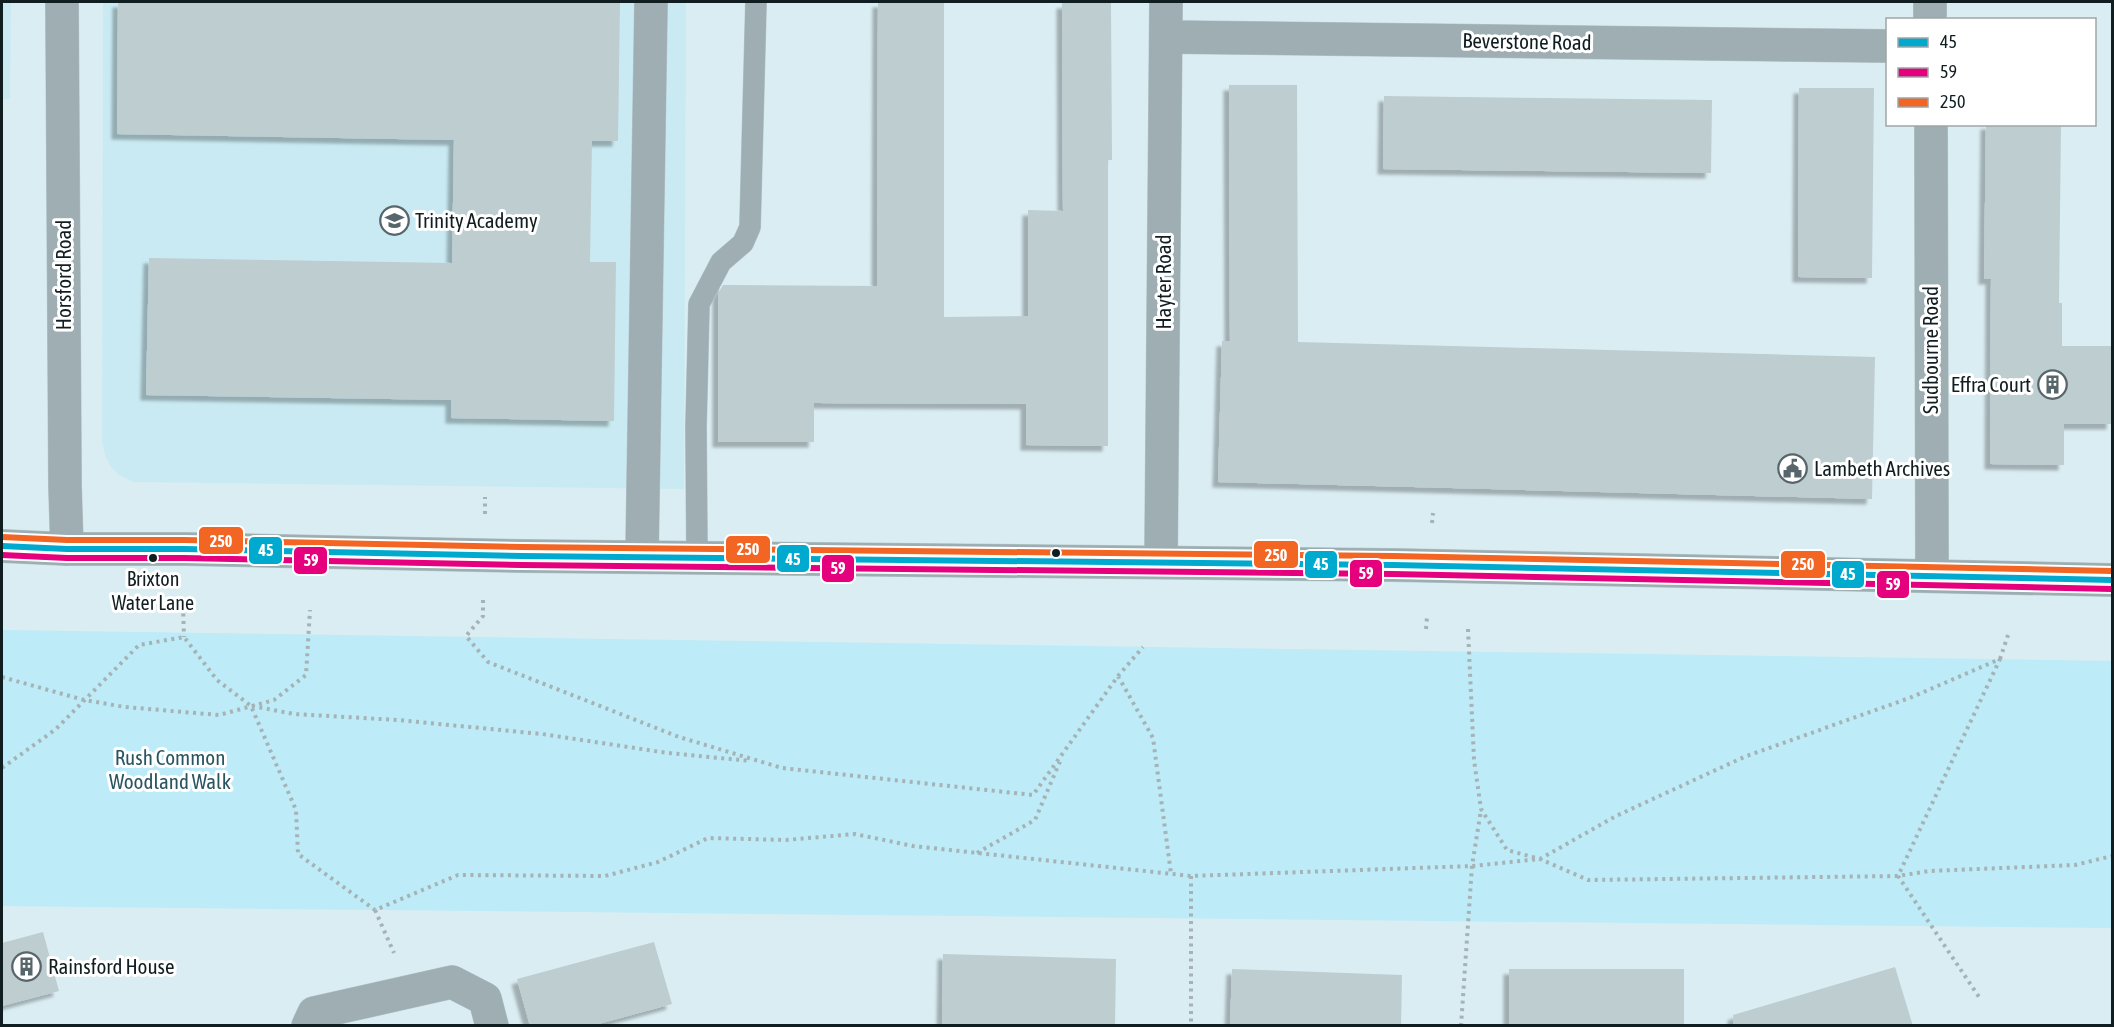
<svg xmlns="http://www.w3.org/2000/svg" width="2114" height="1027" font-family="'Asap Condensed',sans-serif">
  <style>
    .built { fill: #c9eaf2 }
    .green { fill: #bdebf8 }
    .building { fill: #becdd0; filter: url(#shadow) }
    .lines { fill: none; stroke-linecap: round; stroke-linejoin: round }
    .service-casing { stroke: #b7c7cb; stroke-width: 22 }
    .minor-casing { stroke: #b7c7cb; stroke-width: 34 }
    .trunk-casing { stroke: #b7c7cb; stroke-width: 34 }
    .path { stroke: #a5b3b6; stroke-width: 4; stroke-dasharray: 3 4.5; stroke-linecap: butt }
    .service { stroke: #9eaeb2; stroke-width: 21 }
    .minor { stroke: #9eaeb2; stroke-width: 33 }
    .trunk { stroke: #9caeb2; stroke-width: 33 }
    .bus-1-casing { stroke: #fff; stroke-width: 10 }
    .bus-2-casing { stroke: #fff; stroke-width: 10 }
    .bus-3-casing { stroke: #fff; stroke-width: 10 }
    .bus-1 { stroke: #00a9ce; stroke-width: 6 }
    .bus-2 { stroke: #e5007d; stroke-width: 6 }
    .bus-3 { stroke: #f26522; stroke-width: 6 }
    .bus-dot { fill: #111e21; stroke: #fff; stroke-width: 2 }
    .labels { text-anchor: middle; stroke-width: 6; stroke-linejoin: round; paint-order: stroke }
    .bus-label { font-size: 20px; fill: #111e21; stroke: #fff }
    .street-label { font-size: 21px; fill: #111e21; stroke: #fff }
    .poi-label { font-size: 21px; fill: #111e21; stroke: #fff; text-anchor: start }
    .park-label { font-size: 21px; fill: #285560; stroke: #fff }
    .line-badge { stroke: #fff; stroke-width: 2 }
    .badge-label { font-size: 16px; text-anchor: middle; font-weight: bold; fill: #fff }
  </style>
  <defs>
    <filter id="shadow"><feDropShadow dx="-5.5" dy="5.5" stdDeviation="1.5" flood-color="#0004"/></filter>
  </defs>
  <rect width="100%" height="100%" fill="#daedf2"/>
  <path class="built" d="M 2,2 L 11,2 L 10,99 L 2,99 Z
    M 103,2 L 686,2 L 684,489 L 133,482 L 119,475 L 111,467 L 105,455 L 102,441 Z"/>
  <path class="green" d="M 2,630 L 2112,661 L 2112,928 L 2,906 Z"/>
  <path class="building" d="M 118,2 L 620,2 L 618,141 L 592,141 L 590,262 L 616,262 L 614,421 L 451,418 L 451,400 L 146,395 L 149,258 L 452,263 L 454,140 L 117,134 Z
    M 878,2 L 944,2 L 944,317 L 1028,316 L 1028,210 L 1063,211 L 1062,3 L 1111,3 L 1112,160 L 1108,160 L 1108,446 L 1026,445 L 1026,404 L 814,403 L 814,442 L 718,442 L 718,294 L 723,285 L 877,286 Z
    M 1229,85 L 1297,85 L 1298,342 L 1875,357 L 1872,499 L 1218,482 L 1222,341 L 1230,341 Z
    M 1799,88 L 1874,88 L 1872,278 L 1798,277 Z
    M 1384,96 L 1712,100 L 1711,173 L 1383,169 Z
    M 1986,124 L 2061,124 L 2059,303 L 2062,303 L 2062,346 L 2112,346 L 2112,424 L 2064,424 L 2064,465 L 1990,464 L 1991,279 L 1984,279 Z
    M 43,932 L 59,991 L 2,1006 L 2,943 Z
    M 654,942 L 672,1004 L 591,1026 L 530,1026 L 517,979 Z
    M 943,954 L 1116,959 L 1115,1026 L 942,1026 Z
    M 1895,967 L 1913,1026 L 1734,1026 L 1733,1015 Z
    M 1232,969 L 1402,975 L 1401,1026 L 1230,1026 Z
    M 1509,969 L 1684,969 L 1684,1026 L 1509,1026 Z"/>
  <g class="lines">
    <defs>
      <path id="service" d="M 697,557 L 696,427 L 699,304 L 721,262 L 743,243 L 750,227 L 756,2"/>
      <path id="minor" d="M 62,2 L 65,486 L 67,549
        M 1930,2 L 1930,20
        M 1166,37 L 1888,46
        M 1931,124 L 1932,576
        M 642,556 L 651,2
        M 1161,562 L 1166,2
        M 308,1026 L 314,1013 L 452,982 L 485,999 L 492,1026"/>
      <path id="trunk" d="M 2,546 L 67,549 L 184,549 L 522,556 L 1393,565 L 2112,580"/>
    </defs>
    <use href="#service" class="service-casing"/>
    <use href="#minor" class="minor-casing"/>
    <use href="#trunk" class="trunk-casing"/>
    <path class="path" d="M 485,514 L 485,497
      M 1432,523 L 1433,513
      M 483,600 L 483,616 L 466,636 L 488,662 L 679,737 L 782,768 L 1033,795 L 1118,676 L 1143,647
      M 183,606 L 184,637
      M 1426,629 L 1427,617
      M 1468,629 L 1474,760 L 1481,809 L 1507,850 L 1540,859 L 1588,880 L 1898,876 L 1929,871 L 2075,865 L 2112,856
      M 2000,659 L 2008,635
      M 1118,676 L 1153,738 L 1171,874
      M 2,677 L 84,700 L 125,707 L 219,715 L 274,700 L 306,675 L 310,610
      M 252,706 L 294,714 L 398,720 L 542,734 L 668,753 L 751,761
      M 2,768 L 56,729 L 139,645 L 184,637 L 217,680 L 251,706 L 296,810 L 298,854 L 375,910 L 458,875 L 605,876 L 658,862 L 708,838 L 786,840 L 855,834 L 913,846 L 1191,876 L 1472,866 L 1540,859 L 1616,816 L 1744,757 L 1912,697 L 2000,659 L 1898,876 L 1981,1000
      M 977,853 L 1035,820 L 1061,759
      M 1191,876 L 1191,1026
      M 375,910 L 394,953
      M 1461,1026 L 1472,866 L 1481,810"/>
    <use href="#service" class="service"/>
    <use href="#minor" class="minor"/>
    <use href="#trunk" class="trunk"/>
    <defs>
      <path id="bus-1" d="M 2,546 L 67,549 L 184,549 L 522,556 L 1393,565 L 2112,580"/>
      <path id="bus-2" d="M 2,555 L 67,558 L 184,558 L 522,565 L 1393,574 L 2112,589"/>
      <path id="bus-3" d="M 2,537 L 67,540 L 184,540 L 522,547 L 1393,556 L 2112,571"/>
    </defs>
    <use href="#bus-1" class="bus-1-casing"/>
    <use href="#bus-2" class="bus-2-casing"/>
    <use href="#bus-3" class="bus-3-casing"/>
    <use href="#bus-1" class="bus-1"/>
    <use href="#bus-2" class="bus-2"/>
    <use href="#bus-3" class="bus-3"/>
  </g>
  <defs>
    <symbol id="school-ring" viewBox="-11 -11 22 22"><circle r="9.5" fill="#fff" stroke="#57666a" stroke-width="1.5"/><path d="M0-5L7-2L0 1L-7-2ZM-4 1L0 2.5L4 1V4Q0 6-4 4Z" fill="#57666a"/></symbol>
    <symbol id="building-ring" viewBox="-11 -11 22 22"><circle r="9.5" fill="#fff" stroke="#57666a" stroke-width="1.5"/><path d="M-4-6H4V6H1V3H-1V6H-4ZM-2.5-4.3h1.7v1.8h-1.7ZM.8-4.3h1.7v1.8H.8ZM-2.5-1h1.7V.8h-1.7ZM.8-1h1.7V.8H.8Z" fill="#57666a"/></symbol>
    <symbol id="civic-ring" viewBox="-11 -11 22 22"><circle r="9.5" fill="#fff" stroke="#57666a" stroke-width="1.5"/><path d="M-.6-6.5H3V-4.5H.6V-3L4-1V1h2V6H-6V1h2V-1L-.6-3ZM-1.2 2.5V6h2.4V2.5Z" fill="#57666a"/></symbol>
  </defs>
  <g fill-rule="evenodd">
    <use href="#school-ring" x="378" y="204" width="33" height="33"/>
    <use href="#building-ring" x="2036" y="368" width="33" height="33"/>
    <use href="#civic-ring" x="1776" y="452" width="33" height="33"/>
    <use href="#building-ring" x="10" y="950" width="33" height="33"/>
  </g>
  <g class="bus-dot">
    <circle cx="1056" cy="553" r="5"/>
    <circle cx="153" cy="558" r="5"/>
  </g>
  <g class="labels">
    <g class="bus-label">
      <text x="153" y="586">Brixton<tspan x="153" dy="24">Water Lane</tspan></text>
    </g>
    <g class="street-label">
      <text transform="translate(1527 42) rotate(1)" y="7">Beverstone Road</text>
      <text transform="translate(64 275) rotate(-90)" y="7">Horsford Road</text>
      <text transform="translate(1164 282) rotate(-90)" y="7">Hayter Road</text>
      <text transform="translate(1931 350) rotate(-90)" y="7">Sudbourne Road</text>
    </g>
    <g class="poi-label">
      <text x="415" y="228">Trinity Academy</text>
      <text x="2031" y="392" text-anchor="end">Effra Court</text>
      <text x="1814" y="476">Lambeth Archives</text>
      <text x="48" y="974">Rainsford House</text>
    </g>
    <g class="park-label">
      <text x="170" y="765">Rush Common<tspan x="170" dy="24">Woodland Walk</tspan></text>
    </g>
  </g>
  <g class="line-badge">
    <rect x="198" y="526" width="46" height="29" rx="6" fill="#f26522"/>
    <rect x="725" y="535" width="46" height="29" rx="6" fill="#f26522"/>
    <rect x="248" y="536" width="35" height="29" rx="6" fill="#00a9ce"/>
    <rect x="1253" y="540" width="46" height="29" rx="6" fill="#f26522"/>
    <rect x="776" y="544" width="34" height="29" rx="6" fill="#00a9ce"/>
    <rect x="293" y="546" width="35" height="29" rx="6" fill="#e5007d"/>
    <rect x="1304" y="550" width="34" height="29" rx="6" fill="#00a9ce"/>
    <rect x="1780" y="550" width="46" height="29" rx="6" fill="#f26522"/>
    <rect x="821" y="554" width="34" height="29" rx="6" fill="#e5007d"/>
    <rect x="1349" y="559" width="34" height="29" rx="6" fill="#e5007d"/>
    <rect x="1831" y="560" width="34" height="29" rx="6" fill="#00a9ce"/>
    <rect x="1876" y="570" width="34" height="29" rx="6" fill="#e5007d"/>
  </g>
  <g class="badge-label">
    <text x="221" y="547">250</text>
    <text x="748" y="555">250</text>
    <text x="266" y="556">45</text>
    <text x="1276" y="561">250</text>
    <text x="793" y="565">45</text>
    <text x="311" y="566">59</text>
    <text x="1321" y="570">45</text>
    <text x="1803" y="570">250</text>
    <text x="838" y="574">59</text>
    <text x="1366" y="579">59</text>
    <text x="1848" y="580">45</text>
    <text x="1893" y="590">59</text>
  </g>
  <rect width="2114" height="1027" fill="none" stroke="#111e21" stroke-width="6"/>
  <rect x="1886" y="18" width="210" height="108" fill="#ffffff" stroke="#a0a5a6" stroke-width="1.5"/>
  <rect x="1898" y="38" width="30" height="9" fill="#00a9ce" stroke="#a0a5a6" stroke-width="1.5"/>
  <text x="1940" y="48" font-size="18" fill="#111e21">45</text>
  <rect x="1898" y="68" width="30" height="9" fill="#e5007d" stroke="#a0a5a6" stroke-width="1.5"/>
  <text x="1940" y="78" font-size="18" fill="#111e21">59</text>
  <rect x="1898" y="98" width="30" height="9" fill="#f26522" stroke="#a0a5a6" stroke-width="1.5"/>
  <text x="1940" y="108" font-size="18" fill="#111e21">250</text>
</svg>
